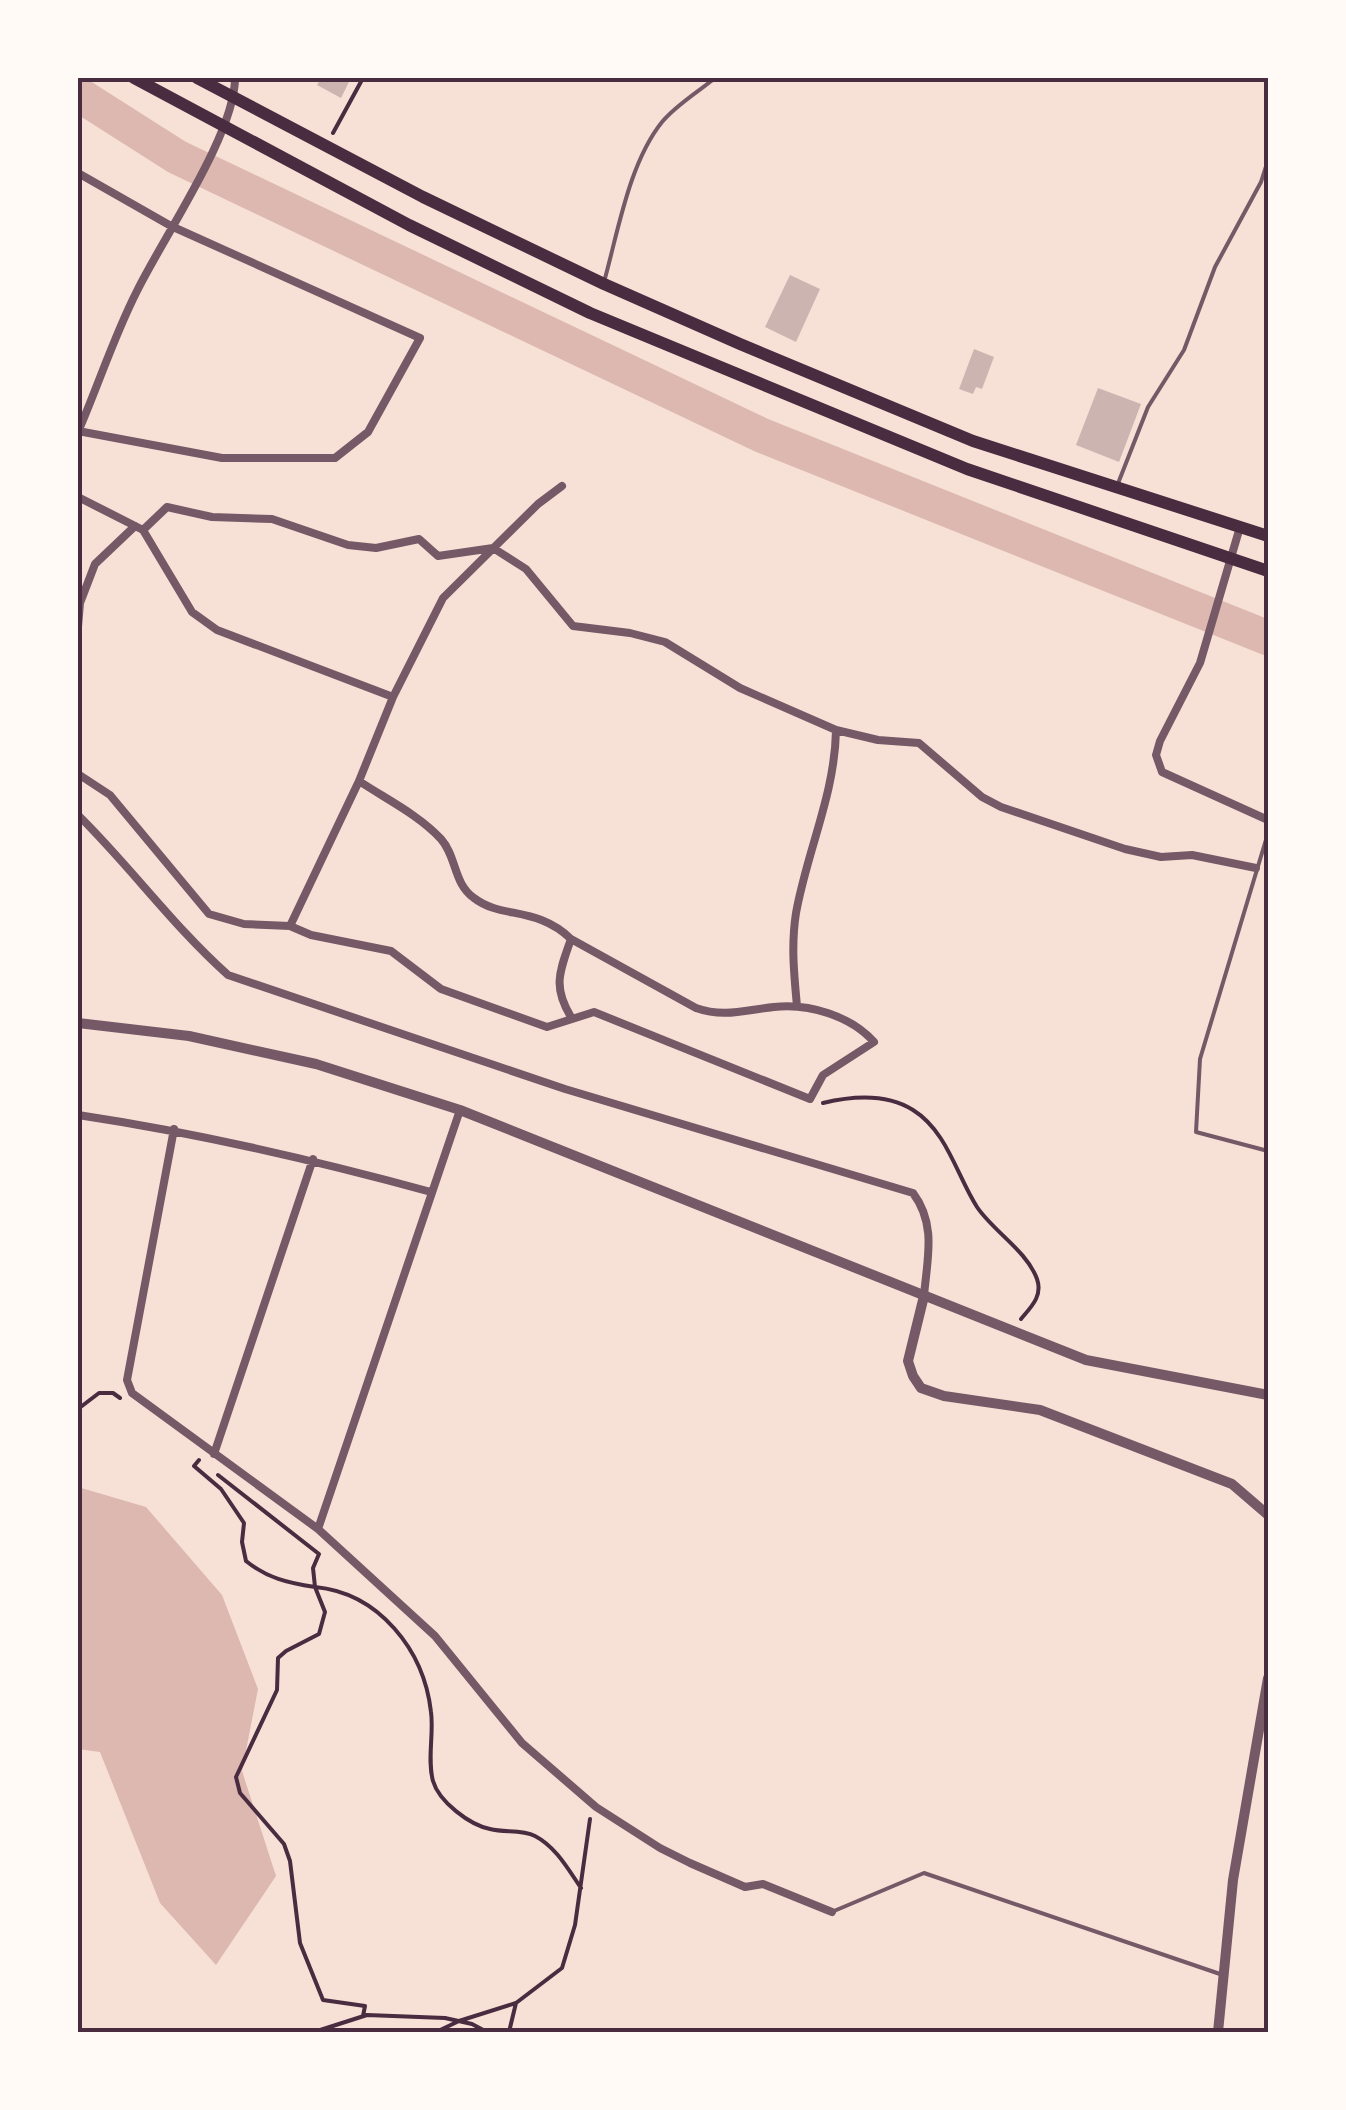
<svg xmlns="http://www.w3.org/2000/svg" width="1346" height="2110" font-family="Mulish,sans-serif">
  <style>
    .water { fill: #dcb8b0 }
    .lines { fill: none; stroke-linecap: round; stroke-linejoin: round }
    .river { stroke: #dcb8b0; stroke-width: 35 }
    .building { fill: #ccb4b1 }
    .path { stroke: #4a2c40; stroke-width: 4 }
    .service { stroke: #755966; stroke-width: 4 }
    .minor { stroke: #755966; stroke-width: 8 }
    .tertiary { stroke: #755966; stroke-width: 10 }
    .primary { stroke: #4a2c40; stroke-width: 12 }
    .neatline { fill: none; stroke: #4a2c40; stroke-width: 4 }
  </style>
  <rect width="100%" height="100%" fill="#f7e1d7"/>
  <path class="water" d="M 78,1487 L 146,1507 L 222,1595 L 258,1689 L 242,1771 L 276,1876 L 216,1965 L 160,1903 L 100,1752 L 78,1749 Z"/>
  <g class="lines">
    <path class="river" d="M 78,94 L 177,157 L 761,435 L 1268,638"/>
  </g>
  <path class="building" d="M 321,78 L 351,78 L 341,98 L 317,85 Z
    M 790,275 L 820,289 L 796,342 L 765,327 Z
    M 974,349 L 994,357 L 982,389 L 976,387 L 973,394 L 959,389 Z
    M 1098,388 L 1141,404 L 1119,462 L 1076,445 Z"/>
  <g class="lines">
    <path class="path" d="M 333,133 L 363,78
      M 823,1103 C 852,1096 886,1093 913,1110 C 947,1131 957,1176 977,1207 C 993,1231 1027,1251 1037,1279 C 1043,1296 1031,1307 1021,1319
      M 78,1409 L 99,1393 L 113,1393 L 120,1398
      M 199,1460 L 194,1466 L 221,1489 L 244,1523 L 242,1542 L 246,1561 C 267,1578 288,1583 315,1587 L 325,1612 L 319,1634 L 286,1651 L 278,1658 L 277,1690 L 236,1777 L 240,1793 L 284,1844 L 290,1861 L 300,1943 L 323,2000 L 365,2006 L 363,2016
      M 218,1475 L 319,1554 L 313,1568 L 315,1587 C 379,1593 424,1650 431,1712 C 434,1733 427,1760 433,1781 C 439,1802 470,1825 490,1829 C 505,1833 521,1829 535,1836 C 556,1847 568,1869 581,1888
      M 516,2003 L 562,1968 L 575,1925 L 590,1819
      M 314,2032 L 367,2015 L 445,2018 L 472,2024 L 487,2032
      M 436,2032 L 459,2021 L 516,2003 L 509,2032
      M 579,2032 L 580,2032"/>
    <path class="service" d="M 604,282 C 618,232 629,163 662,122 C 676,105 698,92 715,78
      M 1117,486 L 1148,407 L 1184,350 L 1215,267 L 1261,182 L 1268,160
      M 1268,833 L 1200,1059 L 1196,1132 L 1268,1151
      M 834,1911 L 924,1873 L 1220,1974"/>
    <path class="minor" d="M 78,173 L 171,226 L 420,338 L 368,432 L 335,458 L 222,458 L 78,431
      M 78,432 C 98,386 114,336 137,291 C 164,236 235,134 235,78
      M 78,497 L 143,530 L 192,612 L 217,630 L 393,697 L 359,781 L 290,926
      M 1240,527 L 1200,663 L 1160,741 L 1156,755 L 1162,772 L 1268,820
      M 143,530 L 167,507 L 212,517 L 272,519 L 348,545 L 376,548 L 419,539 L 438,556 L 493,548 L 526,569 L 573,626 L 630,633 L 665,642 L 740,688 L 836,730 L 878,740 L 919,743 L 982,797 L 1001,807 L 1125,849 L 1161,857 L 1192,855 L 1256,868
      M 78,627 L 80,603 L 95,564 L 135,526
      M 393,697 L 443,598 L 538,504 L 562,486
      M 78,774 L 110,795 L 209,914 L 244,924 L 290,926 L 311,935 L 391,951 L 441,989 L 547,1027 L 594,1012 L 810,1099 L 823,1075 L 874,1042 C 851,1016 809,1003 774,1007 C 745,1010 724,1018 696,1008 L 571,939 C 537,906 501,919 474,898 C 453,883 457,857 441,839 C 419,815 386,799 359,781
      M 78,815 C 130,866 173,926 228,975 L 565,1089 L 913,1193 C 937,1225 927,1259 924,1296
      M 797,1006 C 794,974 791,945 796,913 C 807,851 835,794 836,730
      M 571,1017 C 552,986 560,971 571,939
      M 78,1115 C 198,1133 314,1160 431,1192
      M 174,1129 L 127,1380 L 132,1393 L 318,1529 L 435,1636 L 522,1743 L 596,1807 L 660,1848 L 690,1863 L 745,1887 L 763,1884 L 832,1912
      M 214,1454 L 313,1159
      M 318,1529 L 460,1110"/>
    <path class="tertiary" d="M 78,1023 L 189,1036 L 316,1064 L 460,1110 L 1086,1360 L 1268,1395
      M 924,1296 L 908,1361 L 913,1376 L 921,1388 L 944,1396 L 1040,1410 L 1232,1484 L 1268,1515
      M 1218,2032 L 1233,1880 L 1268,1678"/>
    <path class="primary" d="M 134,78 L 409,225 L 590,313 L 967,469 L 1268,571
      M 197,78 L 423,197 L 604,284 L 740,344 L 973,441 L 1268,536"/>
  </g>
  <rect width="1346" height="2110" fill="none" stroke="#fffaf5" stroke-width="160"/>
  <rect x="80" y="80" width="1186" height="1950" class="neatline"/>
</svg>
